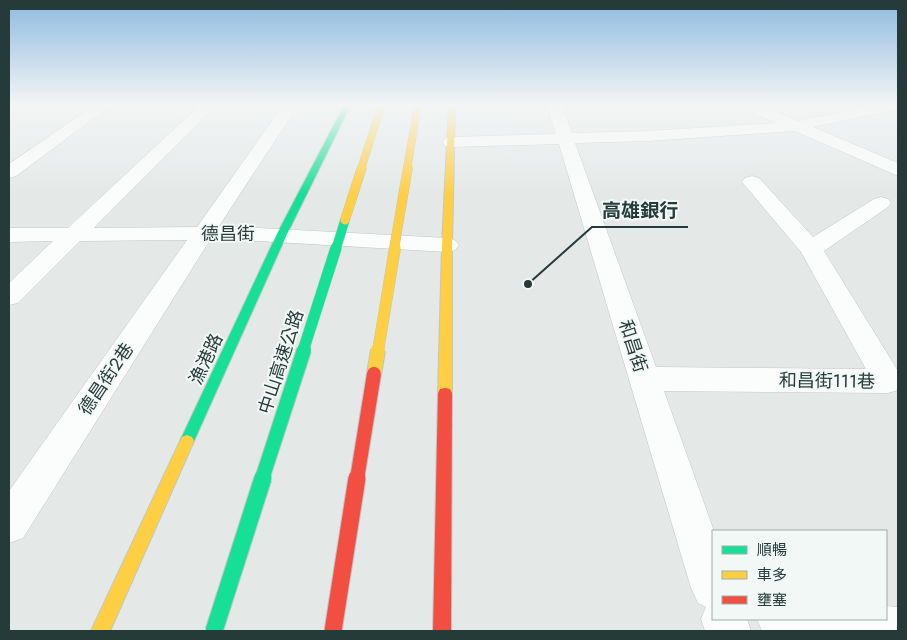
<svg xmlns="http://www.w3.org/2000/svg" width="907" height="640" font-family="Jost,'Noto Sans TC',sans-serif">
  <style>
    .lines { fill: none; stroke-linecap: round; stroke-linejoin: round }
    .street-casing { stroke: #c1c6c5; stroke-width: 1 }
    .fast-casing { stroke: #c0c7c5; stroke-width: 2 }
    .slow-casing { stroke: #c0c7c5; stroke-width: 2 }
    .jam-casing { stroke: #c0c7c5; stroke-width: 2 }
    .street { fill: #fbfcfc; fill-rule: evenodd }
    .fast { fill: #16e098; fill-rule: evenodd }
    .slow { fill: #ffcf43; fill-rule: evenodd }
    .jam { fill: #f24e42; fill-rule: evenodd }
    .fast-bridge-far3-casing { stroke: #bdc5c4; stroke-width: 10; stroke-linecap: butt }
    .fast-bridge-far2-casing { stroke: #bdc5c4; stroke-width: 12; stroke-linecap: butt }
    .fast-bridge-far1-casing { stroke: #bdc5c4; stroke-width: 16; stroke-linecap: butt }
    .fast-bridge-casing { stroke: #bdc5c4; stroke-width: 19; stroke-linecap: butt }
    .slow-bridge-far3-casing { stroke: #bdc5c4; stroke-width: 8; stroke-linecap: butt }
    .slow-bridge-far2-casing { stroke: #bdc5c4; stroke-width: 10; stroke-linecap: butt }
    .slow-bridge-far1-casing { stroke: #bdc5c4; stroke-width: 12; stroke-linecap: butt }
    .slow-bridge-casing { stroke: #bdc5c4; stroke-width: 16; stroke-linecap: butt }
    .jam-bridge-far1-casing { stroke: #bdc5c4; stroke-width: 16; stroke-linecap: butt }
    .jam-bridge-casing { stroke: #bdc5c4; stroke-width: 19; stroke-linecap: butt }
    .fast-bridge-far3 { stroke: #16e098; stroke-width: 9 }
    .fast-bridge-far2 { stroke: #16e098; stroke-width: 11 }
    .fast-bridge-far1 { stroke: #16e098; stroke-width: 14 }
    .fast-bridge { stroke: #16e098; stroke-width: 17 }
    .slow-bridge-far3 { stroke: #ffcf43; stroke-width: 7 }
    .slow-bridge-far2 { stroke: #ffcf43; stroke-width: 9 }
    .slow-bridge-far1 { stroke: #ffcf43; stroke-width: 11 }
    .slow-bridge { stroke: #ffcf43; stroke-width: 14 }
    .jam-bridge-far1 { stroke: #f24e42; stroke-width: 14 }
    .jam-bridge { stroke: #f24e42; stroke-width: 17 }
    .labels { text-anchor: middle; stroke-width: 4; stroke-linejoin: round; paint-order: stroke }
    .street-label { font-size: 18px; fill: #243b39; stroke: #f2f8f6 }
    .leader { fill: none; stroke: #243b39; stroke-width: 2 }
    .callout-dot { fill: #243b39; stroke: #f2f8f6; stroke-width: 2 }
    .callout-label { font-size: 19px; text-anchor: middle; font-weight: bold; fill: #243b39; stroke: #f2f8f6; stroke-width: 4; stroke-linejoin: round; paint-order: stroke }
  </style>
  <rect width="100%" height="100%" fill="#e4e9e8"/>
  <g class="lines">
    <defs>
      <path id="street" d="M 9,104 L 23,104 L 9,112 Z
        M 96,104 L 113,104 L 16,176 L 9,178 L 9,164 Z
        M 201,104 L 217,104 L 94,228 L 197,227 L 284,104 L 299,104 L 219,226 L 447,238 L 455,240 L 459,245 L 455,250 L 447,252 L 239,240 L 210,240 L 23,538 L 9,543 L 9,491 L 187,240 L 80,241 L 18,303 L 9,305 L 9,283 L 53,241 L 9,242 L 9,228 L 68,228 Z
        M 547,104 L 561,104 L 572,133 L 648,131 L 776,123 L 741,107 L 739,104 L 759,104 L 798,121 L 880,104 L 898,104 L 898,109 L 813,127 L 898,163 L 898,176 L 795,131 L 648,141 L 575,143 L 656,367 L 866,369 L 801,252 L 742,182 L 745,178 L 752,176 L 759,178 L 813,237 L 874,199 L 881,197 L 888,199 L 891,203 L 888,207 L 824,251 L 898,371 L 898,390 L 888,393 L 664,391 L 714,531 L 713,619 L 747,619 L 751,631 L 705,631 L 701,619 L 706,607 L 698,603 L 691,588 L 559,144 L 451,147 L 445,146 L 443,142 L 445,138 L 451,137 L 556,134 Z
        M 886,606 L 898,607 L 898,631 L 762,631 L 757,619 L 886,619 Z"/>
      <path id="fast" d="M 345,104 L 351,104 L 287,234 L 194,441 L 192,445 L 187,447 L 182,445 L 180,441 L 277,234 Z"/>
      <path id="slow" d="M 449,104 L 455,104 L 452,245 L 452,393 L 450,397 L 445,398 L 440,397 L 438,393 L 442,245 Z
        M 187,435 L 192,437 L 194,441 L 110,631 L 91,631 L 182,437 Z"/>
      <path id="jam" d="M 445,388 L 450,389 L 452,393 L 451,631 L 433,631 L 438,393 L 440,389 Z"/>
    </defs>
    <use href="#street" class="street-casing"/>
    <use href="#fast" class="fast-casing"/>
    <use href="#slow" class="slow-casing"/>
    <use href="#jam" class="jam-casing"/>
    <use href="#street" class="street"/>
    <use href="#fast" class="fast"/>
    <use href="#slow" class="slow"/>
    <use href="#jam" class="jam"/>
    <defs>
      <path id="fast-bridge-far3" d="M 336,249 L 345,220"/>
      <path id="fast-bridge-far2" d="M 303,351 L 336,248"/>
      <path id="fast-bridge-far1" d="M 262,479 L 304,350"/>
      <path id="fast-bridge" d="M 214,631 L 263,478"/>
      <path id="slow-bridge-far3" d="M 361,169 L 382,104
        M 407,169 L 418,104"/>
      <path id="slow-bridge-far2" d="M 345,220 L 362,167
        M 394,249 L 408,167"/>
      <path id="slow-bridge-far1" d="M 378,351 L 395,248"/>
      <path id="slow-bridge" d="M 374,374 L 378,350"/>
      <path id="jam-bridge-far1" d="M 357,479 L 374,374"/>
      <path id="jam-bridge" d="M 333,631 L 357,478"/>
    </defs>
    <use href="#fast-bridge-far3" class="fast-bridge-far3-casing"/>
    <use href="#fast-bridge-far2" class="fast-bridge-far2-casing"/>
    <use href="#fast-bridge-far1" class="fast-bridge-far1-casing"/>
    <use href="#fast-bridge" class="fast-bridge-casing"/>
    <use href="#slow-bridge-far3" class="slow-bridge-far3-casing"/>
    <use href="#slow-bridge-far2" class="slow-bridge-far2-casing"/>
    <use href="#slow-bridge-far1" class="slow-bridge-far1-casing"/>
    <use href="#slow-bridge" class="slow-bridge-casing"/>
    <use href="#jam-bridge-far1" class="jam-bridge-far1-casing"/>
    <use href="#jam-bridge" class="jam-bridge-casing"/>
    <use href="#fast-bridge-far3" class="fast-bridge-far3"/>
    <use href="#fast-bridge-far2" class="fast-bridge-far2"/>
    <use href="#fast-bridge-far1" class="fast-bridge-far1"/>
    <use href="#fast-bridge" class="fast-bridge"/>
    <use href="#slow-bridge-far3" class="slow-bridge-far3"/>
    <use href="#slow-bridge-far2" class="slow-bridge-far2"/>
    <use href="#slow-bridge-far1" class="slow-bridge-far1"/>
    <use href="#slow-bridge" class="slow-bridge"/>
    <use href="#jam-bridge-far1" class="jam-bridge-far1"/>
    <use href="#jam-bridge" class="jam-bridge"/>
  </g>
  <linearGradient id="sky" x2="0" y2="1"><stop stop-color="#8ebbe0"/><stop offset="0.54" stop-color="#f3f5f5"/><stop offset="1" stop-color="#f3f5f5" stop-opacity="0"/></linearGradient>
  <rect width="907" height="194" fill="url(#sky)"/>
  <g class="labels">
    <g class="street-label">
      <text x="228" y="240">德昌街</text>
      <text transform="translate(633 346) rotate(72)" y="6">和昌街</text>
      <text transform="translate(206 359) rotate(-65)" y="6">漁港路</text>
      <text transform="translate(281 362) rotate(-72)" y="6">中山高速公路</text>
      <text transform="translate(106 379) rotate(-56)" y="6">德昌街2巷</text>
      <text transform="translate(827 381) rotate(1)" y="6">和昌街111巷</text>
    </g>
  </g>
  <path class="leader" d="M528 284L592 227H688"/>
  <circle class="callout-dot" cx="528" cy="284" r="5"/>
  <g class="callout-label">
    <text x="640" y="217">高雄銀行</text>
  </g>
  <rect width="907" height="640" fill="none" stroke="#243b39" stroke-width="20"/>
  <rect x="712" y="530" width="175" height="90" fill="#f2f8f6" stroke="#a0acaa"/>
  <rect x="722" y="546" width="25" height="8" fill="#16e098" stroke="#a0acaa"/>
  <text x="757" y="555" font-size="15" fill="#243b39">順暢</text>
  <rect x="722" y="571" width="25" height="8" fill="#ffcf43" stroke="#a0acaa"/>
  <text x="757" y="580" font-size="15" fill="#243b39">車多</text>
  <rect x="722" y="596" width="25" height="8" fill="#f24e42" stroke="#a0acaa"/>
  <text x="757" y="605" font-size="15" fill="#243b39">壅塞</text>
</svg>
